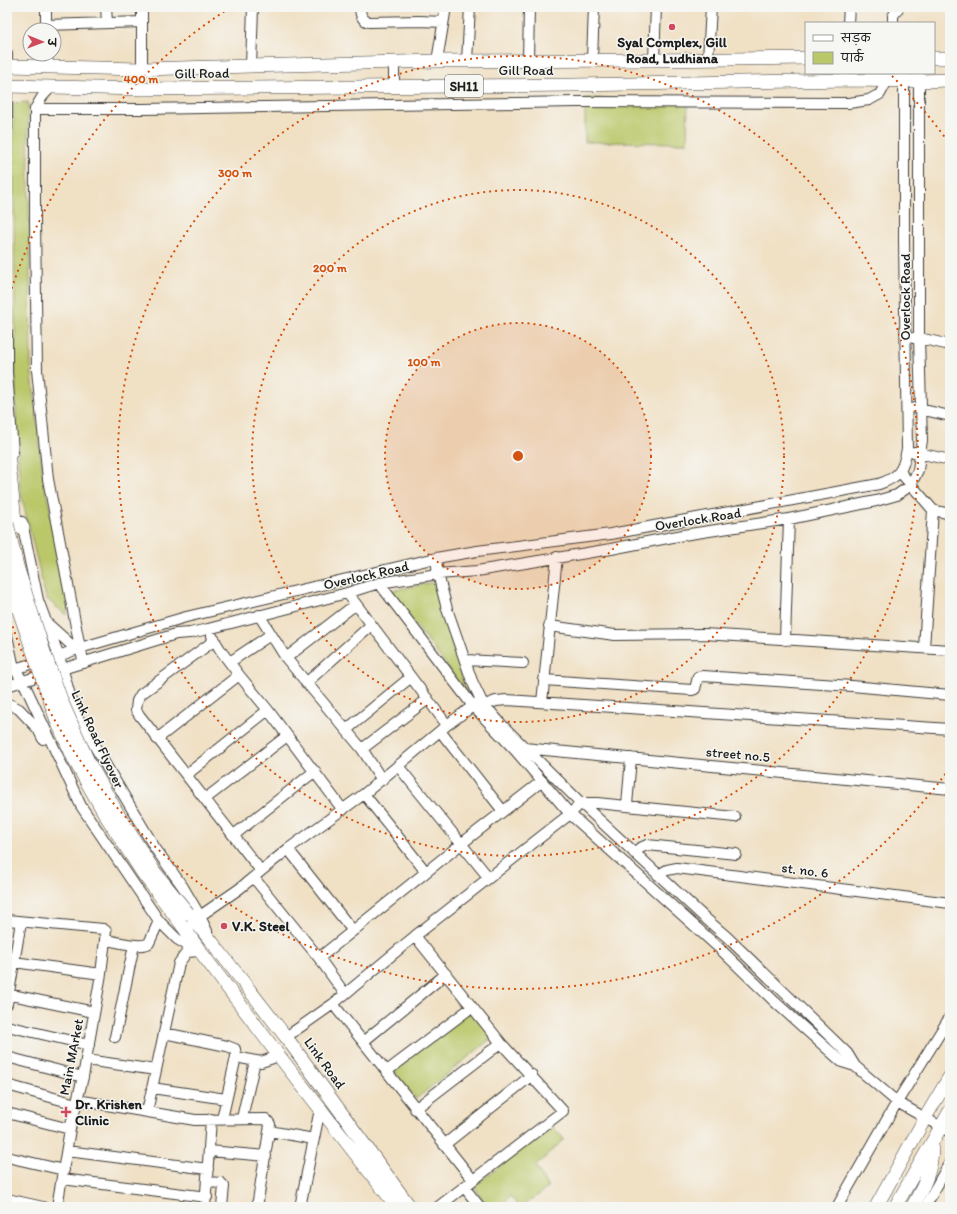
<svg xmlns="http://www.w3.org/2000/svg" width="957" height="1214" font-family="Itim,'Playpen Sans Deva',sans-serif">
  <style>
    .green { fill: #bbc86a; stroke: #6c7243 }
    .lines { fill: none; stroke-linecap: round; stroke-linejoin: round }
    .minor-casing { stroke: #3c3935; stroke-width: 12 }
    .major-casing { stroke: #3c3935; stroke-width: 14 }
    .minor { stroke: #fff; stroke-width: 10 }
    .major { stroke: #fff; stroke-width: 13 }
    .major-bridge-casing { stroke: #3c3935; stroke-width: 14; stroke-linecap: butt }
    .major-bridge { stroke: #fff; stroke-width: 13 }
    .ring { fill: none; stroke: #d4530e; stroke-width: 2; stroke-dasharray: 2 4 }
    .poi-dot { fill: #d1495b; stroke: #f6f6f2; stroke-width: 1.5 }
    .labels { text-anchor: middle; stroke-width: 3; stroke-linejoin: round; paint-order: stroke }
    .shield { fill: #f6f6f2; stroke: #5d5d5c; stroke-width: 1 }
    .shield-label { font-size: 13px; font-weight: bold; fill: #1c1c1c }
    .poi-label { font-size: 14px; font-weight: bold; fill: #1c1c1c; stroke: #f6f6f2; text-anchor: start }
    .street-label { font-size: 14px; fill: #1c1c1c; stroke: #f6f6f2 }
    .centre { fill: #d4530e; stroke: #f6f6f2; stroke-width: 2 }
    .ring-label { font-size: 12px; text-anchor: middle; font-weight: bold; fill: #d4530e; stroke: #f6f6f2; stroke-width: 3; stroke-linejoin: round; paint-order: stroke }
  </style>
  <rect width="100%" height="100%" fill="#f6f6f2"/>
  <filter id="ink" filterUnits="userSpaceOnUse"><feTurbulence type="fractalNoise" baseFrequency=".025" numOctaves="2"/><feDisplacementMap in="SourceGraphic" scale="8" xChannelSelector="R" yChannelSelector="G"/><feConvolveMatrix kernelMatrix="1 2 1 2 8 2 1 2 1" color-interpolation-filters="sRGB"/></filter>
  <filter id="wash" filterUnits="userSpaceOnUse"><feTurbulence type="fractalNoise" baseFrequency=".012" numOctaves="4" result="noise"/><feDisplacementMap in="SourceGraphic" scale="16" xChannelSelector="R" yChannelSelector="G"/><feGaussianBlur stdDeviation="0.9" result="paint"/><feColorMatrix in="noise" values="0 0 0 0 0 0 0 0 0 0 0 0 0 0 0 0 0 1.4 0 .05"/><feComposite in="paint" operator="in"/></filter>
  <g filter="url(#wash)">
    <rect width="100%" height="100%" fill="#f0e0c4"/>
    <path class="green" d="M 585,98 L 688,100 L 687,143 L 585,142 Z
      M 28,102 L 31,365 L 44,483 L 71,602 L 66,615 L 46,598 L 20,490 L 16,420 L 13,103 Z
      M 434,582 L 466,692 L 390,591 Z
      M 468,1006 L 493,1037 L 416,1099 L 394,1071 Z
      M 552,1126 L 564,1139 L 536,1166 L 548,1188 L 522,1207 L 519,1207 L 510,1196 L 500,1207 L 488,1207 L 474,1186 Z"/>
  </g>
  <g filter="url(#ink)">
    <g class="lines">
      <defs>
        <path id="minor" d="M 46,7 L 46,30
          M 106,7 L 107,22
          M 360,7 C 360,14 361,20 369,22 L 419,21 L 443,22
          M 848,23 L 849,7
          M 893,23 L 893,16 L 899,7
          M 46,25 L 142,22
          M 7,54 L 7,128
          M 47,54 L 48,67
          M 708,59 L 711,7
          M 592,60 L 594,7
          M 654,60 L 656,7
          M 437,61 L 446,7
          M 467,61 L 470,7
          M 528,61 L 529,7
          M 394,62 L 394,87
          M 251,66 L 253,7
          M 142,69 L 142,7
          M 51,87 L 42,97 L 35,109 L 35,221 L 37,370 L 48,479 L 80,648 L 84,663
          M 35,109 L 143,109 L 576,102 L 849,103 L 869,100 L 880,94 L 887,81
          M 7,333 L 7,373 L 13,452
          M 913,338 L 919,338 L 950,345
          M 915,408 L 950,416
          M 914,452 L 950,460
          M 900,472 L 933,510 L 950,514
          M 22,522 L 38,600 L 59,656 L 75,713 L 155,848 L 183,887 L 200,916 L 207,931
          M 436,558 L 438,574 L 447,609 L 472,681 L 481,700 L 489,710 L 502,725 L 581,803 L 705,918 L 727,937 L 847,1053 L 855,1066 L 897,1102 L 950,1132
          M 379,583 L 473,706 L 515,750 L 570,814 L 718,947 L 775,1002 L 842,1062 L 855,1066
          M 347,593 L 356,604 L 447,725
          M 259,615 L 286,658 L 362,749 L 382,780
          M 48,624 L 77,650
          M 549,626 L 615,635 L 704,634 L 950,650
          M 7,636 L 14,668 L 23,681 L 81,806 L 159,921 L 177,939 L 185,944 L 200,951
          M 212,636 L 221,651 L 239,675 L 268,710 L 343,810
          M 215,640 L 141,694 L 137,701 L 136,710 L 140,716 L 261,871
          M 785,640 L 789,519
          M 924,648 L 933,510
          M 286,658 L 356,604
          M 465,660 L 523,663
          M 230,662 L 270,635
          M 7,671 L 59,656 L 80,648 L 186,617 L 436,558 L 477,551 L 611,534 L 879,484 C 899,477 903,471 907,449 L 904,241 L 904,73
          M 544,680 L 692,690 L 695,689 L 698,677 L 703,676 L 852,686 L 950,695
          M 306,683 L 371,625
          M 7,686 L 176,634 L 190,633 L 208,629 L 347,593 L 379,583 L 438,574 L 477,571 L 611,549 L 683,535 L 789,519 L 876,501 L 897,495 L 911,485 L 918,470 L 922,440 L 919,338 L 919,73
          M 542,702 L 557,557
          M 7,703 L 19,709 L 38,729 L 43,739
          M 485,705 L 496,701 L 507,700 L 950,729
          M 346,730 L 411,677
          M 440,731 L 503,811
          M 157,739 L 239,675
          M 524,748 L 950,789
          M 362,749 L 428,699
          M 398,766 L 489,878
          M 186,775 L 268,710
          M 364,794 L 426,872
          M 205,799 L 287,736
          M 627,805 L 631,758
          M 234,835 L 315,771
          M 288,849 L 353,931
          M 634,853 L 640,848 L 647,845 L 736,854
          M 658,875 L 667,870 L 677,868 L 950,903
          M 254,878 L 319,958 L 345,994
          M 200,916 L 239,889 L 288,849 L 364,794 L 447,725 L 477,703
          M 7,920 L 103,929 L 106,931 L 101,974 L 83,1077 L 70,1129 L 57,1207
          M 415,936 L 501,1043 L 563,1111 L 438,1207
          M 105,940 C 116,941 141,949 149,943 L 159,921
          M 319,958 L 461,844 L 542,781
          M 14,962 L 101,974
          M 7,994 L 94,1012
          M 7,1004 L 21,922
          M 333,1004 L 473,1180
          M 7,1026 L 89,1045
          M 164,1033 L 227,1046 L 235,1049 L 236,1057 L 222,1119
          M 115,1037 L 134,945
          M 286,1037 L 333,1004 L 415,936 L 570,814 L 581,803 L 597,803 L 735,817
          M 364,1041 L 446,974
          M 7,1057 L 83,1077
          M 236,1057 L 261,1062 L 279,1056
          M 86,1060 L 156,1070
          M 387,1071 L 472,1007
          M 7,1085 L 76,1104
          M 152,1088 L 226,1099
          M 77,1100 L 195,1120 L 266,1119 L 270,1124 L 269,1131 L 257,1207
          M 415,1109 L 501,1043
          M 147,1112 L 179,963 L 187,952 L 199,951
          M 7,1113 L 70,1129
          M 242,1118 L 255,1061
          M 269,1131 L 314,1139
          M 444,1145 L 532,1075
          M 67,1151 L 208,1169
          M 209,1151 L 266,1156
          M 7,1157 L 64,1170
          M 62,1179 L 207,1197
          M 207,1182 L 221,1183 L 224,1186 L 222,1207
          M 464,1187 L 480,1207
          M 7,1199 L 43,1207
          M 205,1207 L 211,1119
          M 300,1207 L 320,1109
          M 837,1207 L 897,1102 L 950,1017
          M 925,1207 L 950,1162"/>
        <path id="major" d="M 934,58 L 950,58
          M 7,66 L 142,69 L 437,61 L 654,60 L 806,58
          M 7,86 L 143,89 L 575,85 L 848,80 L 920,81 L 950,80
          M 7,443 L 15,522 L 17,526 L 23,528
          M 188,913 L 212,942 L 286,1037 L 410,1207
          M 182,925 L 200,951 L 279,1056 L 397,1207
          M 876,1207 L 925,1118 L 950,1076
          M 895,1207 L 950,1111
          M 912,1207 C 924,1186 932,1171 932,1146"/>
      </defs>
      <use href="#minor" class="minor-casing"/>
      <use href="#major" class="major-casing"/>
      <use href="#minor" class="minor"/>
      <use href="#major" class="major"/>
      <defs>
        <path id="major-bridge" d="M 7,523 L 17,566 L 43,649 L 62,702 L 88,761 L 119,816 L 154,871 L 188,913
          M 7,567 L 18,608 L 57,721 L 75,761 L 106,816 L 142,872 L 182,925"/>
      </defs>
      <use href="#major-bridge" class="major-bridge-casing"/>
      <use href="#major-bridge" class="major-bridge"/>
    </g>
  </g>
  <circle cx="518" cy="456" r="133" fill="#d4530e" fill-opacity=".12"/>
  <g class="ring">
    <circle cx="518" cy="456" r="133"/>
    <circle cx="518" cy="456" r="266"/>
    <circle cx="518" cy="456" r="400"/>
    <path d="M949 769A533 533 0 0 1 8 612M8 300A533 533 0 0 1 228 9M892 76A533 533 0 0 1 949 143"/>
  </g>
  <g class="poi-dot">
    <circle cx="672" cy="27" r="4"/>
    <circle cx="224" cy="926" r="4"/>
    <path d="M64 1106h4v4h4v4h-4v4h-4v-4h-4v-4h4z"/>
  </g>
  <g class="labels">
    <rect class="shield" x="445" y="75" width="38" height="22" rx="3"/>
    <g class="shield-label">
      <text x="464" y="91">SH11</text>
    </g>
    <g class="poi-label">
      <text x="672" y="47" text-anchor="middle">Syal Complex, Gill<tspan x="672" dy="16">Road, Ludhiana</tspan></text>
      <text x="232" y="931">V.K. Steel</text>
      <text x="75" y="1109">Dr. Krishen<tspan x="75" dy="16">Clinic</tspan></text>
    </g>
    <g class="street-label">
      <text x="526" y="75">Gill Road</text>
      <text transform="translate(202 73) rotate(-1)" y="5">Gill Road</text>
      <text transform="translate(905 297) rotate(-90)" y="5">Overlock Road</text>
      <text transform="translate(698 519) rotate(-9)" y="5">Overlock Road</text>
      <text transform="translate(366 575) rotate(-13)" y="5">Overlock Road</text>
      <text transform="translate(98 739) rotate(65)" y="5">Link Road Flyover</text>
      <text transform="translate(738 754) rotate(5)" y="5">street no.5</text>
      <text transform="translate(805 870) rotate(7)" y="5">st. no. 6</text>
      <text transform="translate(71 1057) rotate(-79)" y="5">Main MArket</text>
      <text transform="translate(325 1063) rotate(54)" y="5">Link Road</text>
    </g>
  </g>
  <circle cx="518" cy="456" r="6" class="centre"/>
  <g class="ring-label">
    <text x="141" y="83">400 m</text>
    <text x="235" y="177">300 m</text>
    <text x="330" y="272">200 m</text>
    <text x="424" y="366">100 m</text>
  </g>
  <rect width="957" height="1214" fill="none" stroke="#f6f6f2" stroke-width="24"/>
  <rect x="805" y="22" width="130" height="52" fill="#f6f6f2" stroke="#9f9f9c"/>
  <rect x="813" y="35" width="20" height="6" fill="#ffffff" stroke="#9f9f9c"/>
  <text x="841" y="42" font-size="12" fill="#1c1c1c">सड़क</text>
  <rect x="813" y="52" width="20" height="12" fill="#bbc86a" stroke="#9f9f9c"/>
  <text x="841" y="62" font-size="12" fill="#1c1c1c">पार्क</text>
  <g transform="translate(42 42) rotate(91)"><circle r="19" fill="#f6f6f2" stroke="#9f9f9c"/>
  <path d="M0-3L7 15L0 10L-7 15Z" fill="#d1495b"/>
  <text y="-6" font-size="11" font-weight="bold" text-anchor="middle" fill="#1c1c1c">उ</text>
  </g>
</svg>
